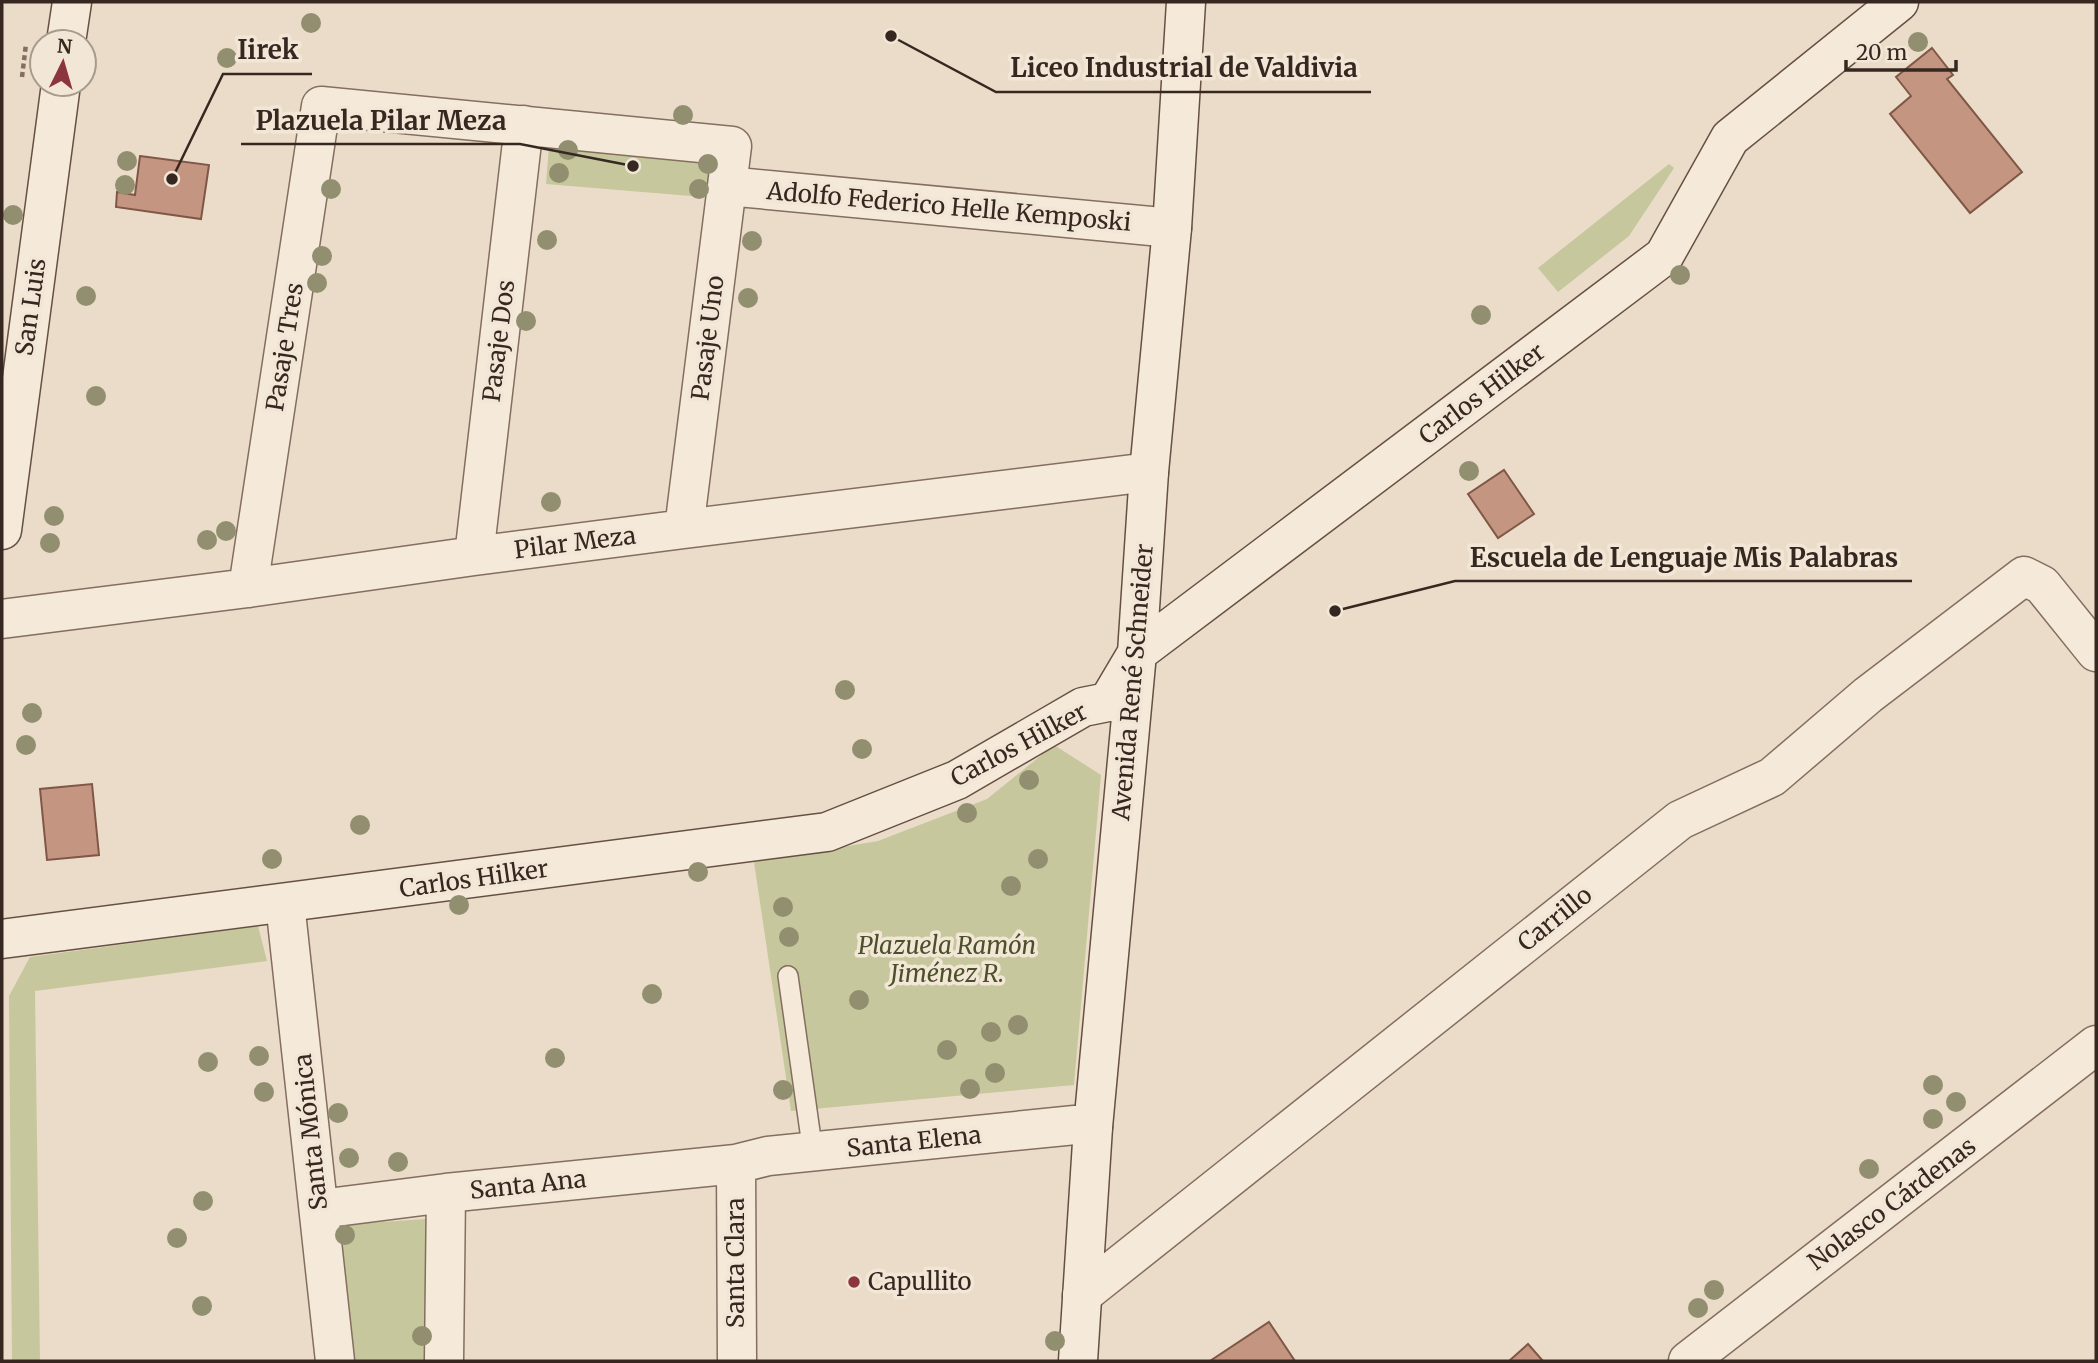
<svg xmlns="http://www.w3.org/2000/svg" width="2098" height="1363" font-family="Merriweather,serif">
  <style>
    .green { fill: #c6c79c }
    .building { fill: #c49681; stroke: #805747; stroke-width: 2 }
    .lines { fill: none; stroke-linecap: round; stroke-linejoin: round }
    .lane-casing { stroke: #846e5f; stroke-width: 22 }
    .street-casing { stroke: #846e5f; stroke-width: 41 }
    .secondary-casing { stroke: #665042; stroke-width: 41 }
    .path { stroke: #846e5f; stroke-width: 4.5; stroke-dasharray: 5 3.5; stroke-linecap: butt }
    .lane { stroke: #f5eada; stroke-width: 19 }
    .street { stroke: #f5eada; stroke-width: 38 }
    .secondary { stroke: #f5eada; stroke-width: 38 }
    .tree { fill: #928f71 }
    .poi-dot { fill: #8c353f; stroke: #f2e7d6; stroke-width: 2.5 }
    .labels { text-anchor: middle; stroke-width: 7; stroke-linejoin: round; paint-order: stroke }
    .street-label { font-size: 24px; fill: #362821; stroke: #f2e7d6 }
    .park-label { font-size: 24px; font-style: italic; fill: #4a5029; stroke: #f2e7d6 }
    .poi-label { font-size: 24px; fill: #362821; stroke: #f2e7d6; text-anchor: start }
    .leader { fill: none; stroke: #362821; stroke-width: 2.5 }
    .callout-dot { fill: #362821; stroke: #f2e7d6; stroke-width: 2.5 }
    .callout-label { font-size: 26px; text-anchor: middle; font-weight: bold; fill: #362821; stroke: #f2e7d6; stroke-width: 7; stroke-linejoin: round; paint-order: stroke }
  </style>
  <rect width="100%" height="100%" fill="#eadcc8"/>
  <path class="green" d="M 550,134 L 720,149 L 715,198 L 546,184 Z
    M 1669,164 L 1674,168 L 1629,236 L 1558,292 L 1538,268 Z
    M 1054,745 L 1101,775 L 1074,1085 L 791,1111 L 754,862 L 878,841 L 987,799 Z
    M 258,926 L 267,961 L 35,991 L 40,1361 L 12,1361 L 9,996 L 30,957 Z
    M 426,1219 L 425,1361 L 353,1361 L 337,1225 Z"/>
  <path class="building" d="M 1932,48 L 1953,75 L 1947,79 L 2022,172 L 1970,213 L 1890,114 L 1911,96 L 1896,77 Z
    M 140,156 L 209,165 L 201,219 L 116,207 L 117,192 L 135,195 Z
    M 1504,470 L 1534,514 L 1498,538 L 1468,494 Z
    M 92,784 L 99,855 L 47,860 L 40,789 Z
    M 1269,1322 L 1295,1361 L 1210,1361 Z
    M 1528,1344 L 1543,1361 L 1509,1361 Z"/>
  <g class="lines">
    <defs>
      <path id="lane" d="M 788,976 L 813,1153"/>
      <path id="street" d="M 727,186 L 1172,228
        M 474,556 L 524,125
        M 248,588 L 321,106 L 732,146 L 684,529
        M 2,619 L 248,588 L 474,556 L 684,529 L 1149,472
        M 285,903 L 335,1361
        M 736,1164 L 737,1361
        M 320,1209 L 446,1193 L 736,1164 L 768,1156 L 1075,1125 L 1093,1127
        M 1082,1295 L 1680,820 L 1772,777 L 1868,695 L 2024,576 L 2042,585 L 2096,652
        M 444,1361 L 446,1193
        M 1688,1361 L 2096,1045"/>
      <path id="secondary" d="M 66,42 L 72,2
        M 2,530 L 61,84
        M 2,939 L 827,832 L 957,780 L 1083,707 L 1108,702 L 1137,653 L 1664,256 L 1730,138 L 1899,2
        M 1078,1361 L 1093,1127 L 1137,653 L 1149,472 L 1172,228 L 1186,2"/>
    </defs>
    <use href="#lane" class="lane-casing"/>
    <use href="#street" class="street-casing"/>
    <use href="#secondary" class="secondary-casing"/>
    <path class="path" d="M 22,77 L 26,44"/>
    <use href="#lane" class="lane"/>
    <use href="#street" class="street"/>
    <use href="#secondary" class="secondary"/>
  </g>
  <g class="tree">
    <circle cx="311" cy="23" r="10"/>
    <circle cx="1918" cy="42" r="10"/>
    <circle cx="227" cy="58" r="10"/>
    <circle cx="683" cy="115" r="10"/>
    <circle cx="568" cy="150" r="10"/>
    <circle cx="127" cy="161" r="10"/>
    <circle cx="708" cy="164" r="10"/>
    <circle cx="559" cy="173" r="10"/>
    <circle cx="125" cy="185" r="10"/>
    <circle cx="331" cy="189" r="10"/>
    <circle cx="699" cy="189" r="10"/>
    <circle cx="13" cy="215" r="10"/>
    <circle cx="547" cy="240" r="10"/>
    <circle cx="752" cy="241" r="10"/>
    <circle cx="322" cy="256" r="10"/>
    <circle cx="1680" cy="275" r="10"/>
    <circle cx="317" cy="283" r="10"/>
    <circle cx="86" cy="296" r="10"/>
    <circle cx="748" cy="298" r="10"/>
    <circle cx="1481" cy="315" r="10"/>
    <circle cx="526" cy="321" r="10"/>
    <circle cx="96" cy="396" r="10"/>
    <circle cx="1469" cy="471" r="10"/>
    <circle cx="551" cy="502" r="10"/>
    <circle cx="54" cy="516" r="10"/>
    <circle cx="226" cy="531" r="10"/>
    <circle cx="207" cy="540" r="10"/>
    <circle cx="50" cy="543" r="10"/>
    <circle cx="845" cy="690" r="10"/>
    <circle cx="32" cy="713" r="10"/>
    <circle cx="26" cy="745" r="10"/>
    <circle cx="862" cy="749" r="10"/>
    <circle cx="1029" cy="780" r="10"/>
    <circle cx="967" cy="813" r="10"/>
    <circle cx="360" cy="825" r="10"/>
    <circle cx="272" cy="859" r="10"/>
    <circle cx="1038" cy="859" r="10"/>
    <circle cx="698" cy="872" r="10"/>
    <circle cx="1011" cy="886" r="10"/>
    <circle cx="459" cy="905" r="10"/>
    <circle cx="783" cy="907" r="10"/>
    <circle cx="789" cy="937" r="10"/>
    <circle cx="652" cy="994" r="10"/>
    <circle cx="859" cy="1000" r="10"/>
    <circle cx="1018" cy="1025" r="10"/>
    <circle cx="991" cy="1032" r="10"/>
    <circle cx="947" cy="1050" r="10"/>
    <circle cx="259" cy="1056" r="10"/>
    <circle cx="555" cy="1058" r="10"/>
    <circle cx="208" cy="1062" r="10"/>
    <circle cx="995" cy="1073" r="10"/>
    <circle cx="1933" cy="1085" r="10"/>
    <circle cx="970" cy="1089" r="10"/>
    <circle cx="783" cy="1090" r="10"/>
    <circle cx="264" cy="1092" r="10"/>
    <circle cx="1956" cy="1102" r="10"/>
    <circle cx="338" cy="1113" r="10"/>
    <circle cx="1933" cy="1119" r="10"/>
    <circle cx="349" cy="1158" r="10"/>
    <circle cx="398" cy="1162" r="10"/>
    <circle cx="1869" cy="1169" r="10"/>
    <circle cx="203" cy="1201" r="10"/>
    <circle cx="345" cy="1235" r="10"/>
    <circle cx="177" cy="1238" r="10"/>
    <circle cx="1714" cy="1290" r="10"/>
    <circle cx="202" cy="1306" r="10"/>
    <circle cx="1698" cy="1308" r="10"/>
    <circle cx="422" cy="1336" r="10"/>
    <circle cx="1055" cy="1341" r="10"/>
  </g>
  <circle class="poi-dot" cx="854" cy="1282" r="7"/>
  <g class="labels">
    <g class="street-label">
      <text transform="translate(949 207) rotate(5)" y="8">Adolfo Federico Helle Kemposki</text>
      <text transform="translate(31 307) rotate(-82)" y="8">San Luis</text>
      <text transform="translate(708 338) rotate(-83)" y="8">Pasaje Uno</text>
      <text transform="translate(499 341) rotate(-83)" y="8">Pasaje Dos</text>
      <text transform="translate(285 347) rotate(-81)" y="8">Pasaje Tres</text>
      <text transform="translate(1482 394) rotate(-37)" y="8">Carlos Hilker</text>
      <text transform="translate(575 543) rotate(-7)" y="8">Pilar Meza</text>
      <text transform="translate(1133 682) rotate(-85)" y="8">Avenida René Schneider</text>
      <text transform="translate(1019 745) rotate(-28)" y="8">Carlos Hilker</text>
      <text transform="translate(474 879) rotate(-8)" y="8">Carlos Hilker</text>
      <text transform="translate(1555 919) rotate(-39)" y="8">Carrillo</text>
      <text transform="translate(311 1132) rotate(-96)" y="8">Santa Mónica</text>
      <text transform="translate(914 1142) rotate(-6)" y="8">Santa Elena</text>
      <text transform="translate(528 1185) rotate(-6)" y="8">Santa Ana</text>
      <text transform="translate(1892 1204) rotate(-37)" y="8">Nolasco Cárdenas</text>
      <text transform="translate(736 1263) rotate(-90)" y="8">Santa Clara</text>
    </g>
    <g class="park-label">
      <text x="947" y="954">Plazuela Ramón<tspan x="947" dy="28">Jiménez R.</tspan></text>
    </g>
    <g class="poi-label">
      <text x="868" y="1290">Capullito</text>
    </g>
  </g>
  <path class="leader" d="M172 179L223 74H312M891 36L996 92H1371M633 166L520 144H241M1335 611L1455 581H1912"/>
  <g class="callout-dot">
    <circle cx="172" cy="179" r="7"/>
    <circle cx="891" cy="36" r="7"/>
    <circle cx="633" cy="166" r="7"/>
    <circle cx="1335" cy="611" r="7"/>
  </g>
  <g class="callout-label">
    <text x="268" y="59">Iirek</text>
    <text x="1184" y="77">Liceo Industrial de Valdivia</text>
    <text x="381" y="130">Plazuela Pilar Meza</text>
    <text x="1684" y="567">Escuela de Lenguaje Mis Palabras</text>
  </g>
  <rect width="2098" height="1363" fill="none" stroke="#362821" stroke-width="7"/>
  <g transform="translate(63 63) rotate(5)"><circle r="33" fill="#f2e7d6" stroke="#a79b8e" stroke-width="2"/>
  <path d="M0-5L12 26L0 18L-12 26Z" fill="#8c353f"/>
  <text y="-10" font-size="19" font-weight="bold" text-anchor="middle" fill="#362821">N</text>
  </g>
  <path d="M1846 60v10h110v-10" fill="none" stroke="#362821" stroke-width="3.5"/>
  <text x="1856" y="60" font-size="21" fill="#362821" stroke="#f2e7d6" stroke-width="5" paint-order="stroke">20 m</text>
</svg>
